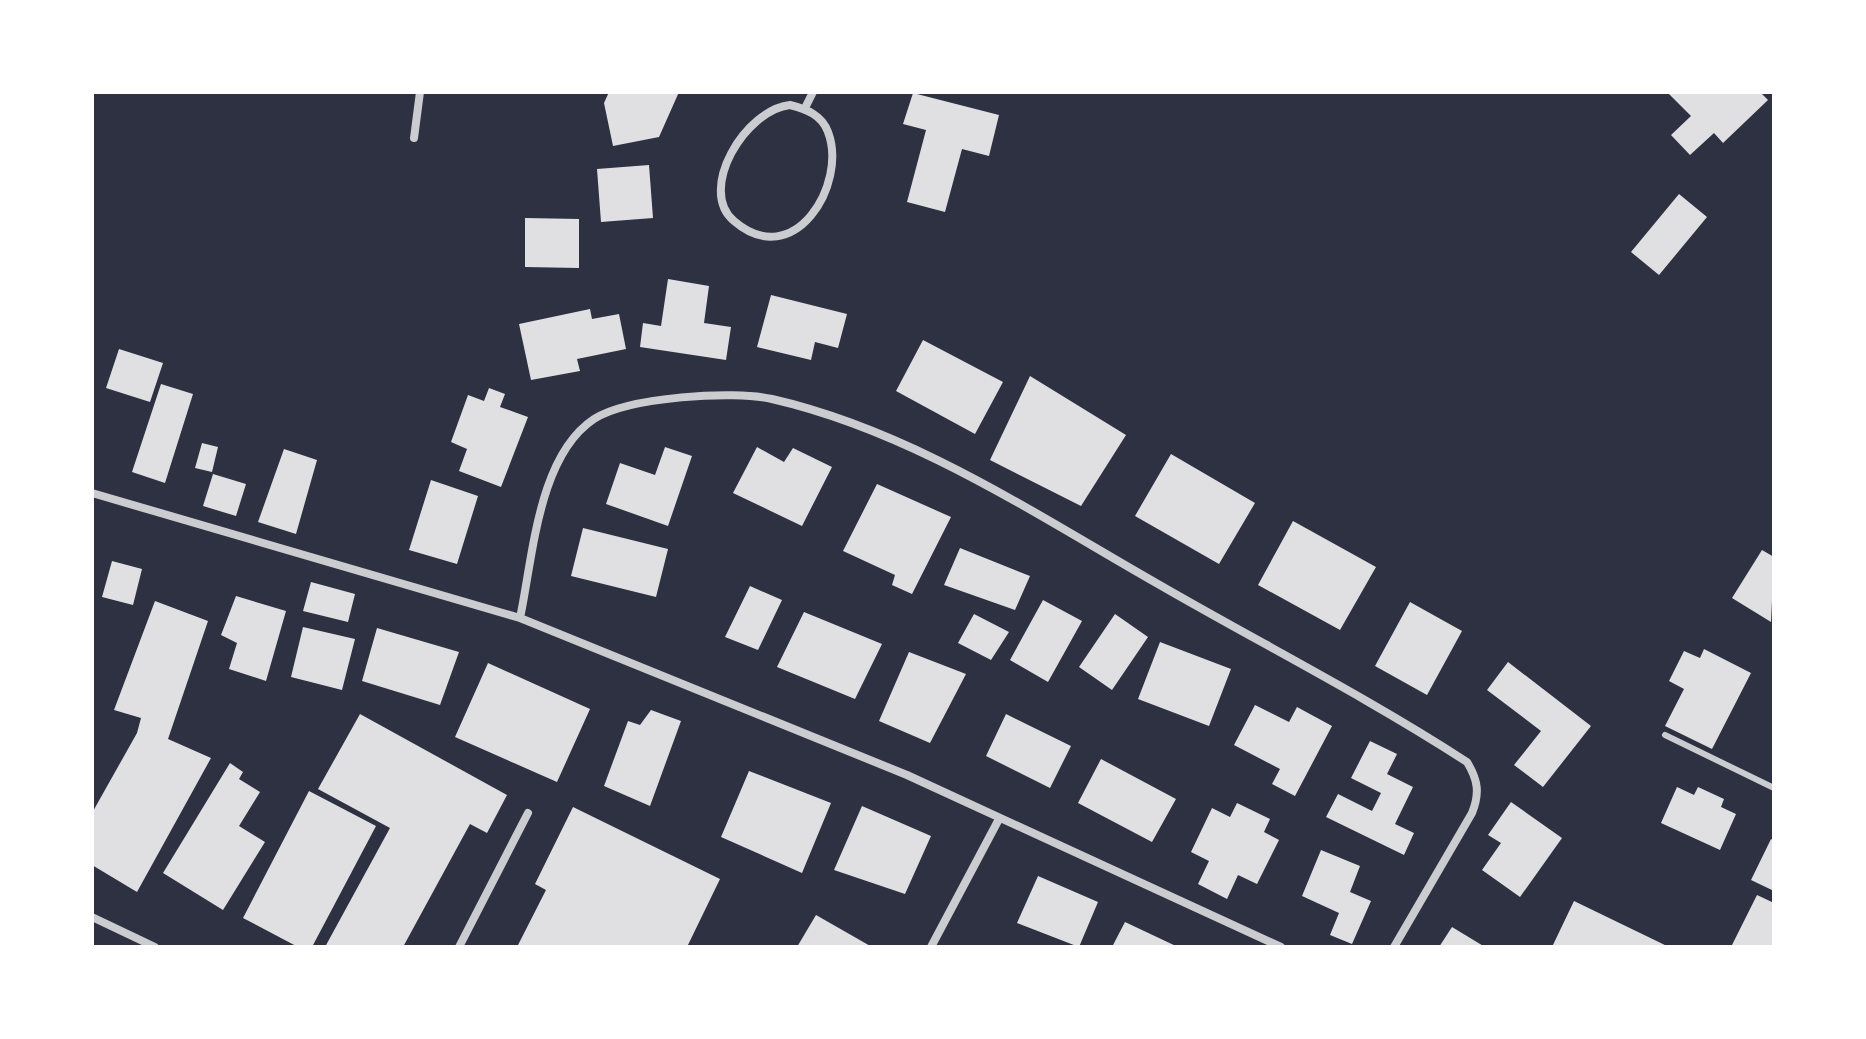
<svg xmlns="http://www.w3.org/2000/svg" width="1866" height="1039" font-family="'Exo 2',sans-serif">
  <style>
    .building { fill: #e0e0e3 }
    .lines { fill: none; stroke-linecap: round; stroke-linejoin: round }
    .service { stroke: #caccd0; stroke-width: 6 }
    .minor { stroke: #caccd0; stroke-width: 8 }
  </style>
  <rect width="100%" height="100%" fill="#2d3142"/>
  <path class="building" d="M 609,92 L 679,92 L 659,137 L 613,146 L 604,103 Z
    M 1667,92 L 1760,92 L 1768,100 L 1723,143 L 1714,133 L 1690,155 L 1671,135 L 1691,116 Z
    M 913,93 L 999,115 L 989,156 L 962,149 L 945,212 L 907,202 L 926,130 L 903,124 Z
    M 649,165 L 653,218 L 601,222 L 597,169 Z
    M 1679,194 L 1707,217 L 1659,275 L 1631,252 Z
    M 525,218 L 579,219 L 579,268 L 525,267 Z
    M 668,279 L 709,286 L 704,323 L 731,327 L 726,360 L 640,347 L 643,323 L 661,326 Z
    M 771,295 L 847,314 L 838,348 L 815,342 L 811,360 L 757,347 Z
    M 590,309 L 592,319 L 619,314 L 626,349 L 577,359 L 580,371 L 531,380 L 519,324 Z
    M 923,340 L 1003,382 L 975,434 L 896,391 Z
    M 119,349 L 163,363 L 150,402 L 106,388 Z
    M 1030,376 L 1126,435 L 1081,506 L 990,460 Z
    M 161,384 L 193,394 L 165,483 L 132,472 Z
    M 489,388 L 505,394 L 500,407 L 528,417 L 501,487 L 459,471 L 467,449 L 451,442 L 468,395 L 484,401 Z
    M 202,443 L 218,447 L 212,472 L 195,468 Z
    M 665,447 L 692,456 L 668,526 L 606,504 L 620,463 L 655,475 Z
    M 757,447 L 784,462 L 793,448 L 832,467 L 802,526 L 733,493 Z
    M 284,449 L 317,460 L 296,534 L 258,522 Z
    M 1171,454 L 1255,503 L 1219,564 L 1135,516 Z
    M 213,474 L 246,484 L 236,516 L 203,506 Z
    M 431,480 L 478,496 L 457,564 L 409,550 Z
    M 877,484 L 951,517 L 912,594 L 892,585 L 895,575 L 843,551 Z
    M 1293,521 L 1376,567 L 1340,630 L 1258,585 Z
    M 583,528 L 668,549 L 656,597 L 571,576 Z
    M 960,548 L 1030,576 L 1015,610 L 944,585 Z
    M 1762,550 L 1774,557 L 1771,622 L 1732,598 Z
    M 112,561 L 142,569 L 133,605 L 102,597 Z
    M 311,582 L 355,594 L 348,622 L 303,611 Z
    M 750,586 L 782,600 L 758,650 L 725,637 Z
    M 236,596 L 286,611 L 266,681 L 229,669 L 237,643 L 221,635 Z
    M 1043,600 L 1082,621 L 1048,682 L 1010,660 Z
    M 155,601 L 208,621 L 168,739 L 211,758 L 137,892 L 92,865 L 92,813 L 137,733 L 141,718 L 114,710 Z
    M 1410,602 L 1462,631 L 1427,695 L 1375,666 Z
    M 804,612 L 882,644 L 855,699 L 777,667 Z
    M 974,614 L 1009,632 L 991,660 L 958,643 Z
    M 1115,614 L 1148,637 L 1112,690 L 1079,667 Z
    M 303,627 L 355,639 L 342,690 L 291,677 Z
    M 377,628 L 459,652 L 440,705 L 362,681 Z
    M 1160,642 L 1231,669 L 1209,726 L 1138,699 Z
    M 1704,649 L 1751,673 L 1712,749 L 1665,726 L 1684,689 L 1669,681 L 1684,651 L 1700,658 Z
    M 909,652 L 966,674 L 930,743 L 879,721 Z
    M 1508,662 L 1591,726 L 1543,787 L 1514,765 L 1541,731 L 1487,690 Z
    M 488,663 L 590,709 L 557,782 L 455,737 Z
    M 1255,705 L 1289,722 L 1297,707 L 1332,726 L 1295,796 L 1272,784 L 1280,769 L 1234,745 Z
    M 651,710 L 681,721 L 650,806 L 604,786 L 628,721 L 640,725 Z
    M 360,714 L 507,795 L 487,833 L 470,824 L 403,947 L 325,947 L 390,828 L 318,789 Z
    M 1006,714 L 1071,746 L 1050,788 L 986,756 Z
    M 1370,741 L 1397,754 L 1387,774 L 1413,787 L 1395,824 L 1414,833 L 1404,855 L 1326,817 L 1338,794 L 1372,811 L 1381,793 L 1351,778 Z
    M 1101,759 L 1176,799 L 1152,842 L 1078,803 Z
    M 230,763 L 243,772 L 239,779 L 260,792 L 239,826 L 265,842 L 223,910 L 163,873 Z
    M 749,771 L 831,803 L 802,873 L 721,837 Z
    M 1677,787 L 1694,795 L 1698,787 L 1724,799 L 1721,807 L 1736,814 L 1720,850 L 1661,823 Z
    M 309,791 L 376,826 L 312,947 L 298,947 L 243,918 Z
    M 1511,802 L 1562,838 L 1520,897 L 1482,870 L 1501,843 L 1488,835 Z
    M 1237,803 L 1270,819 L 1264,832 L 1279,840 L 1257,884 L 1238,875 L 1227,899 L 1198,884 L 1209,861 L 1191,852 L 1212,808 L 1230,817 Z
    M 862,806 L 931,836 L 905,894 L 834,870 Z
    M 573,807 L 720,879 L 687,947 L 517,947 L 546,890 L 535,884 Z
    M 1771,839 L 1774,841 L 1774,891 L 1751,880 Z
    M 1321,850 L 1360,866 L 1350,892 L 1371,901 L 1352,944 L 1330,935 L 1339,913 L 1302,896 Z
    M 1038,876 L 1098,902 L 1079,947 L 1017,923 Z
    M 1757,895 L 1774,903 L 1774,947 L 1731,947 Z
    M 1574,901 L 1669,947 L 1552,947 Z
    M 816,915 L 872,947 L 797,947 Z
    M 1125,922 L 1178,947 L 1112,947 Z
    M 1452,927 L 1485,947 L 1439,947 Z"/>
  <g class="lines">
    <path class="service" d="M 1665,735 L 1774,788"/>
    <path class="minor" d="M 790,105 C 806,109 822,115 828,132 C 848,184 794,273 734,221 C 697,190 745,110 790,105 Z
      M 805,108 L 813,92
      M 414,138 L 420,92
      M 92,493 L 520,618 L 907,775 L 1281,947
      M 520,618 C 533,557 538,456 594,419 C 628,397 734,390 772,399 C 912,431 1035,514 1158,584 C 1260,643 1367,697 1467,762 C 1478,780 1480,793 1472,813 L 1394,947
      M 92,917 L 155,947
      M 459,947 L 528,813
      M 931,947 L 999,819"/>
  </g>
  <rect width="1866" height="1039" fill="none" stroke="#ffffff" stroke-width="188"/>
</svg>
